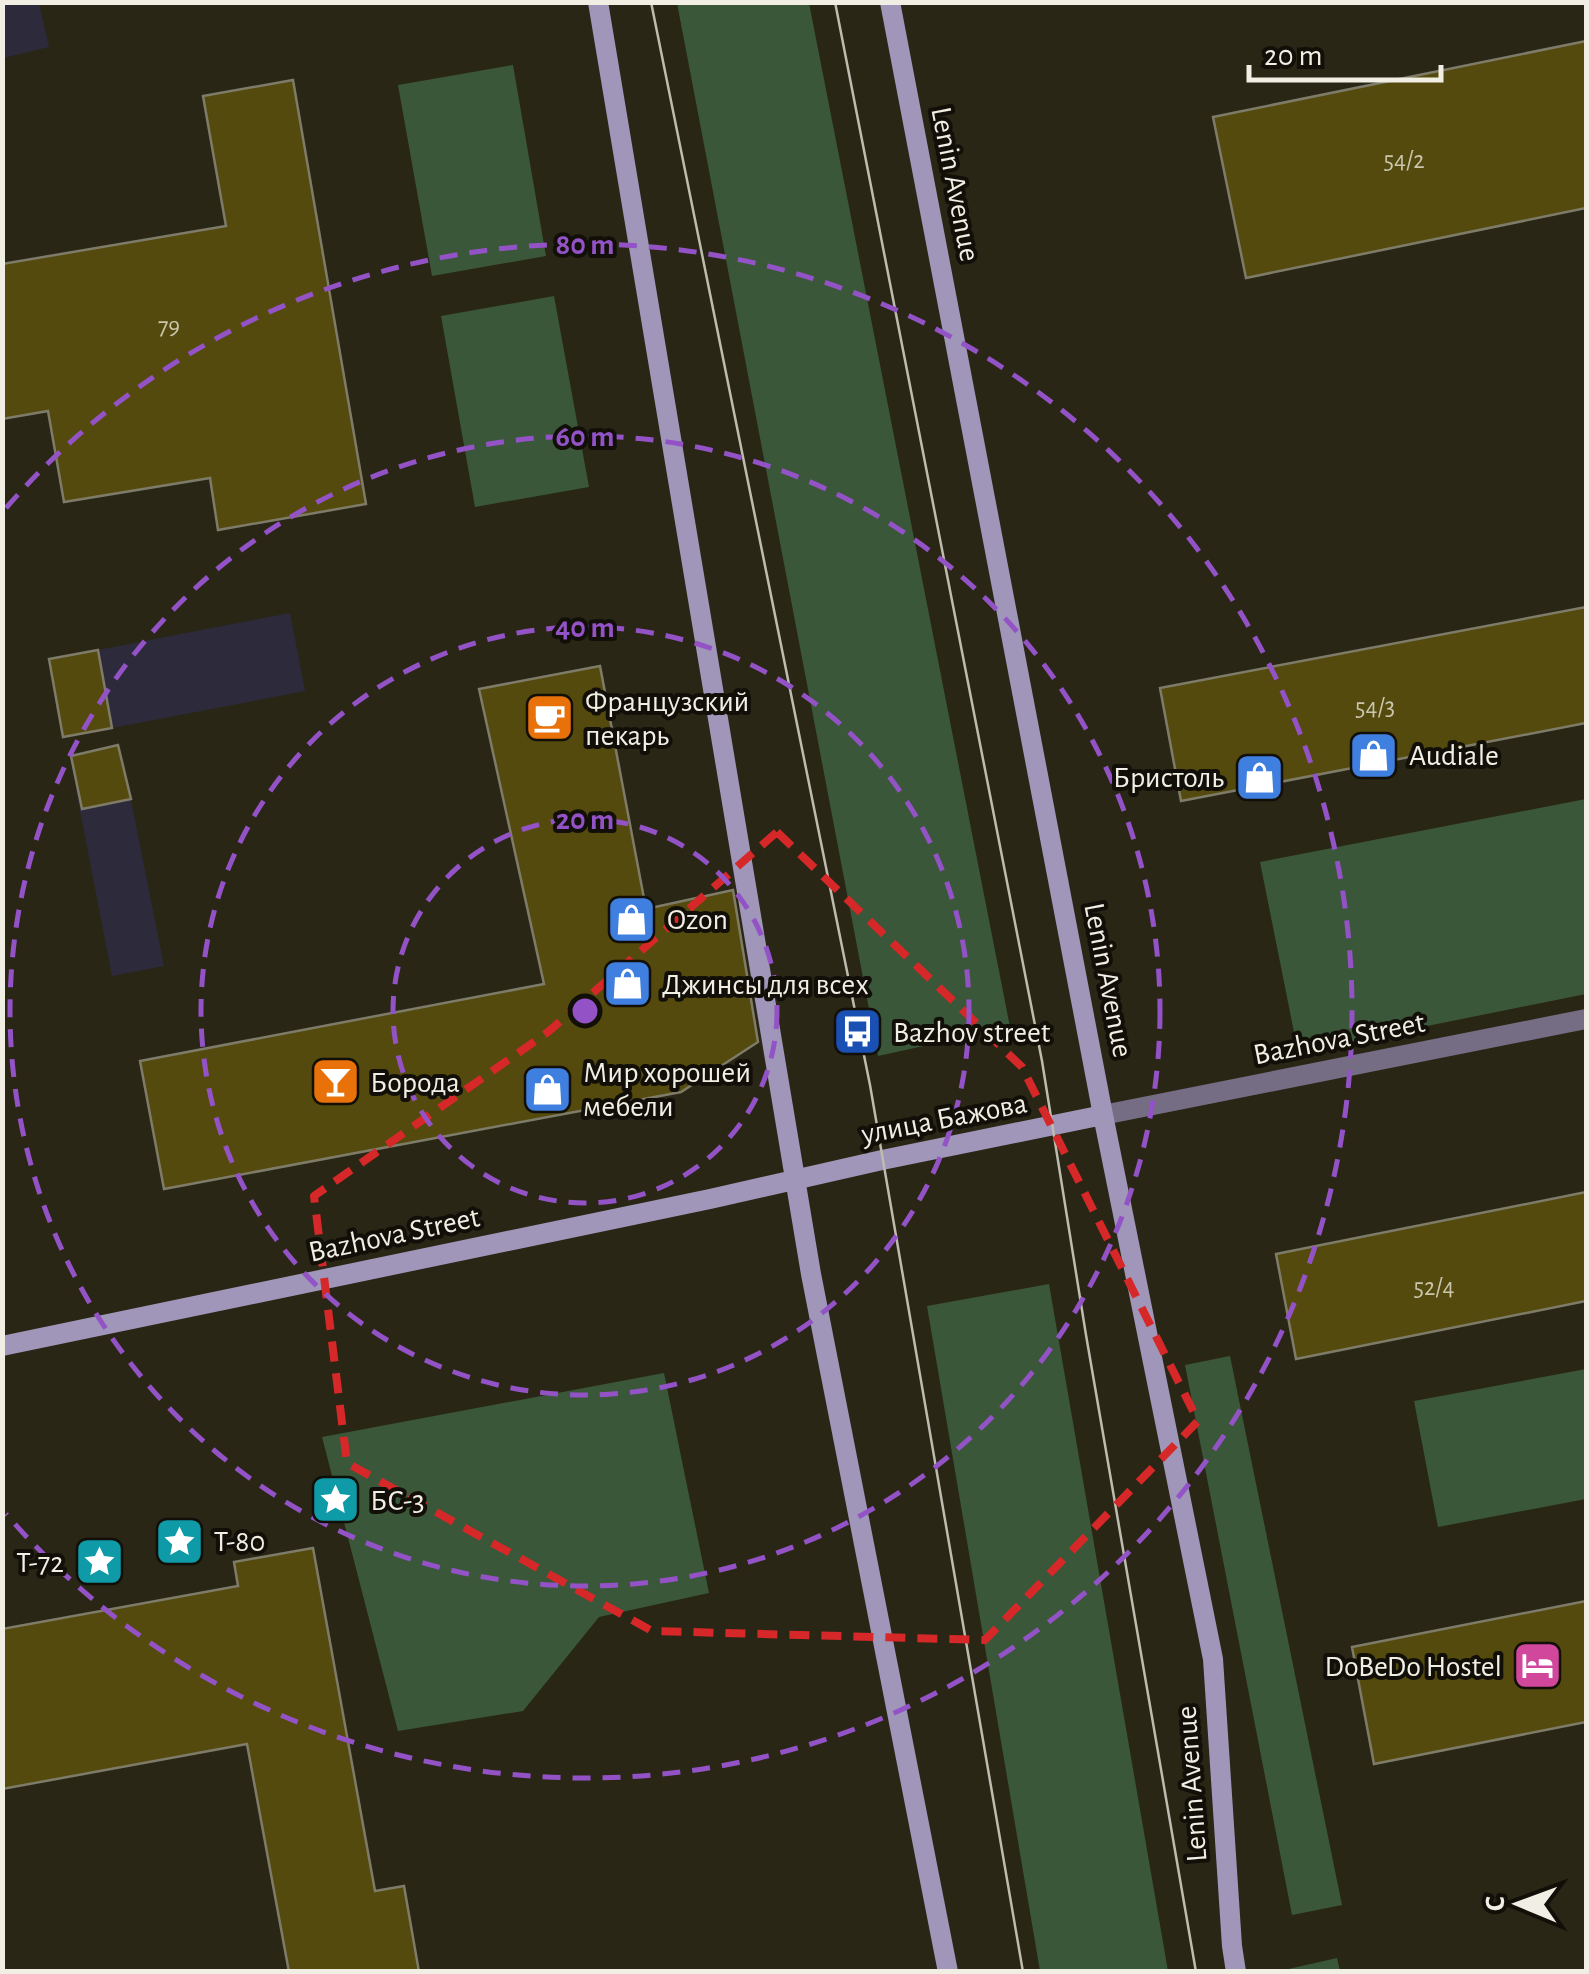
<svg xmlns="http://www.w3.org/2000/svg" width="1589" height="1974" font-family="'Alegreya Sans',sans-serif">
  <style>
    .industrial { fill: #2d2b3b }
    .green { fill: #3a573a }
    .building { fill: #544a0d; stroke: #7e7b68; stroke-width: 2.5 }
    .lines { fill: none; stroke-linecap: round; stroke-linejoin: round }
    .street { stroke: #746d84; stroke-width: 20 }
    .secondary { stroke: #a096b9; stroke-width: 20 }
    .tram { stroke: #bebcaf; stroke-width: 2.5 }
    .marked { fill: none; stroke: #d62828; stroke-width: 8; stroke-dasharray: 20 12; stroke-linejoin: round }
    .ring { fill: none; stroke: #9353c6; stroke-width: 5; stroke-dasharray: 18 12 }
    .labels { text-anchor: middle; stroke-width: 8; stroke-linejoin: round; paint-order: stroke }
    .number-label { font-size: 25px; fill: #cac6ae }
    .street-label { font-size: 30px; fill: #f1efe4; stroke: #110f08 }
    .poi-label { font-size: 30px; fill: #f1efe4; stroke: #110f08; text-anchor: start }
    .centre { fill: #9353c6; stroke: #110f08; stroke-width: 5 }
    .ring-label { font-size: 30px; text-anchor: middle; font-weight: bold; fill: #9353c6; stroke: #110f08; stroke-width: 8; stroke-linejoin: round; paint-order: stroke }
  </style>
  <rect width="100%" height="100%" fill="#292616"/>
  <path class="industrial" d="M 2,3 L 39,3 L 49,47 L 3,58 Z
    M 290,613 L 305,691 L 112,728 L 98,650 Z
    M 127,780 L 164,966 L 112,976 L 76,790 Z"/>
  <path class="green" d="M 677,3 L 809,3 L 1010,1027 L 878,1056 Z
    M 513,65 L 546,256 L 432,276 L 398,85 Z
    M 554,296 L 589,487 L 475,507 L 441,316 Z
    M 1586,799 L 1586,994 L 1298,1052 L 1260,862 Z
    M 1049,1284 L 1168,1971 L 1040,1971 L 927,1306 Z
    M 1230,1356 L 1342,1905 L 1292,1915 L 1185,1365 Z
    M 1586,1369 L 1586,1499 L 1438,1527 L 1414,1401 Z
    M 664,1373 L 709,1593 L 599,1617 L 523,1711 L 398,1731 L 322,1437 Z
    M 1337,1958 L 1340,1971 L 1284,1971 L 1284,1970 Z"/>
  <path class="building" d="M 1586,41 L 1586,208 L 1246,278 L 1213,117 Z
    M 293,80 L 366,504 L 218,530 L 210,478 L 64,502 L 48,411 L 2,419 L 2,264 L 226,226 L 203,96 Z
    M 1586,607 L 1586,723 L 1181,801 L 1160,688 Z
    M 98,650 L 112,728 L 63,737 L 49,659 Z
    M 600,666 L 646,909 L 733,890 L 758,1042 L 681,1092 L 164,1189 L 140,1061 L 544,984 L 479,689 Z
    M 118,745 L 131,799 L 82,809 L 71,756 Z
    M 1586,1192 L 1586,1301 L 1296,1359 L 1276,1254 Z
    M 313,1548 L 375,1891 L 404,1886 L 419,1972 L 289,1972 L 247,1744 L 2,1789 L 2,1629 L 238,1586 L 234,1562 Z
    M 1586,1601 L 1586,1722 L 1374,1764 L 1352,1647 Z"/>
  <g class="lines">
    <path class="street" d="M 1103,1115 L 1586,1019"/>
    <path class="secondary" d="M 598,2 L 811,1274 L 948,1972
      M 890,2 L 1103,1115 L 1213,1659 L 1232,1946 L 1236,1972
      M 2,1346 L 710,1199 L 882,1160 L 1103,1115"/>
    <path class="tram" d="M 651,2 L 870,1085 L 1023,1972
      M 835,2 L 1042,1061 L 1086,1335 L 1196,1972"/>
  </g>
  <path class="marked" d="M 777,832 L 1022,1067 L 1198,1421 L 985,1640 L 652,1631 L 347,1463 L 314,1196 L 548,1032 Z"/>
  <g class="ring">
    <circle cx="585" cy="1011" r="192"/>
    <circle cx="585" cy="1011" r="384"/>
    <circle cx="585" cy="1011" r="575"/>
    <path d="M6 508A767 767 0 1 1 6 1514"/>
  </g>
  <defs>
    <symbol id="cafe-square" viewBox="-11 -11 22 22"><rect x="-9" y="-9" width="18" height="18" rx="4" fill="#e8710a" stroke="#110f08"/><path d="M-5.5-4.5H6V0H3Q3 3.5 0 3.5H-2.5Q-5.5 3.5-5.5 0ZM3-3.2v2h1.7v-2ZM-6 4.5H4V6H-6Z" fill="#fff"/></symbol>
    <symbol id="shop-square" viewBox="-11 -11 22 22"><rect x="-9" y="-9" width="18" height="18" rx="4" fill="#3f7fe0" stroke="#110f08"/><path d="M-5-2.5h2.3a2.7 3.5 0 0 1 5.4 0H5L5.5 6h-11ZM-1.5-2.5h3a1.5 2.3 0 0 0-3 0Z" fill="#fff"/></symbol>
    <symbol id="bus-square" viewBox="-11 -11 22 22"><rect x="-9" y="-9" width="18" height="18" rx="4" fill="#1a4fb4" stroke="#110f08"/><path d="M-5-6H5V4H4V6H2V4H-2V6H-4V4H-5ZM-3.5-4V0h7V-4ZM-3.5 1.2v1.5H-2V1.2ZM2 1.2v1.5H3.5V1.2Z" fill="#fff"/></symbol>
    <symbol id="bar-square" viewBox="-11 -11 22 22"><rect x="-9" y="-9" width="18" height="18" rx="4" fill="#e8710a" stroke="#110f08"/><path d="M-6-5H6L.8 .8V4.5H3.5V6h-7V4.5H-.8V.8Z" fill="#fff"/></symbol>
    <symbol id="sight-square" viewBox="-11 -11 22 22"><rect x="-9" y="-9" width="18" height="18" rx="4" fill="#0f9aa8" stroke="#110f08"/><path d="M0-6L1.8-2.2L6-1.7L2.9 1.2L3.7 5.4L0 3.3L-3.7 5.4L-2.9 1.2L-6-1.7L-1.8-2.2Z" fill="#fff"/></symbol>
    <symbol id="hotel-square" viewBox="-11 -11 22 22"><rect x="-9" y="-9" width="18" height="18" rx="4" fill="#d1479c" stroke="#110f08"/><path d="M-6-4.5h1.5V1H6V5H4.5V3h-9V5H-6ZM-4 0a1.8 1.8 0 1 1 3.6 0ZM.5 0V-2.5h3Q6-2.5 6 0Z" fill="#fff"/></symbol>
  </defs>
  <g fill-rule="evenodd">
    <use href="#cafe-square" x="522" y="690" width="55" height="55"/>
    <use href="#shop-square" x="1346" y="728" width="55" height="55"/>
    <use href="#shop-square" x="1232" y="750" width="55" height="55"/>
    <use href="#shop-square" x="604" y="892" width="55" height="55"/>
    <use href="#shop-square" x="600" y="956" width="55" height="55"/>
    <use href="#bus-square" x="830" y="1004" width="55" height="55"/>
    <use href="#bar-square" x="308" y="1054" width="55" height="55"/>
    <use href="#shop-square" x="520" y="1062" width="55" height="55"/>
    <use href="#sight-square" x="308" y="1472" width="55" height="55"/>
    <use href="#sight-square" x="152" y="1514" width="55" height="55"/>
    <use href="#sight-square" x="72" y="1534" width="55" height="55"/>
    <use href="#hotel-square" x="1510" y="1638" width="55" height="55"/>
  </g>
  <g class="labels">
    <g class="number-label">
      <text x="1404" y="168">54/2</text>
      <text x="169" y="334">79</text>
      <text x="1375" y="715">54/3</text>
      <text x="1434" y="1295">52/4</text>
    </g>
    <g class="street-label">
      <text transform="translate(956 184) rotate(79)" y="10">Lenin Avenue</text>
      <text transform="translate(1109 980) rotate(79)" y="10">Lenin Avenue</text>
      <text transform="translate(1339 1038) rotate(-11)" y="10">Bazhova Street</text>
      <text transform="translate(944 1118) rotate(-11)" y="10">улица Бажова</text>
      <text transform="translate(394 1234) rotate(-12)" y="10">Bazhova Street</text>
      <text transform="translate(1191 1784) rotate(-94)" y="10">Lenin Avenue</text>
    </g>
    <g class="poi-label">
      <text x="585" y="711">Французский<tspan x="585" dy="34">пекарь</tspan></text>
      <text x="1409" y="765">Audiale</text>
      <text x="1224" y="787" text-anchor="end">Бристоль</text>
      <text x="667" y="929">Ozon</text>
      <text x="662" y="994">Джинсы для всех</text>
      <text x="893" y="1042">Bazhov street</text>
      <text x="583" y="1082">Мир хорошей<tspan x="583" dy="34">мебели</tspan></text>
      <text x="370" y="1092">Борода</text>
      <text x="370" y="1510">БС-3</text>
      <text x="214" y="1551">Т-80</text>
      <text x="64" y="1572" text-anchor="end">Т-72</text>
      <text x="1502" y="1676" text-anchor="end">DoBeDo Hostel</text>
    </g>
  </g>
  <circle cx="585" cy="1011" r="15" class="centre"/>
  <g class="ring-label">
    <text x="585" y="254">80 m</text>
    <text x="585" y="446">60 m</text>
    <text x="585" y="637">40 m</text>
    <text x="585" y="829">20 m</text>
  </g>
  <rect width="1589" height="1974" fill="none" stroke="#f1efe4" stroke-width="10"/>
  <g transform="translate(1519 1904) rotate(271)" stroke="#110f08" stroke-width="8" paint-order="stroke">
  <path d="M0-8L18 38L0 25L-18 38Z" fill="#f1efe4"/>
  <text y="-15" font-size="28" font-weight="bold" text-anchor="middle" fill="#f1efe4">С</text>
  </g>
  <path d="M1249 65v15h192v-15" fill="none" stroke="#f1efe4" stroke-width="5"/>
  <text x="1264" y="65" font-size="30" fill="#f1efe4" stroke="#110f08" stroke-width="8" paint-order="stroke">20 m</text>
</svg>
